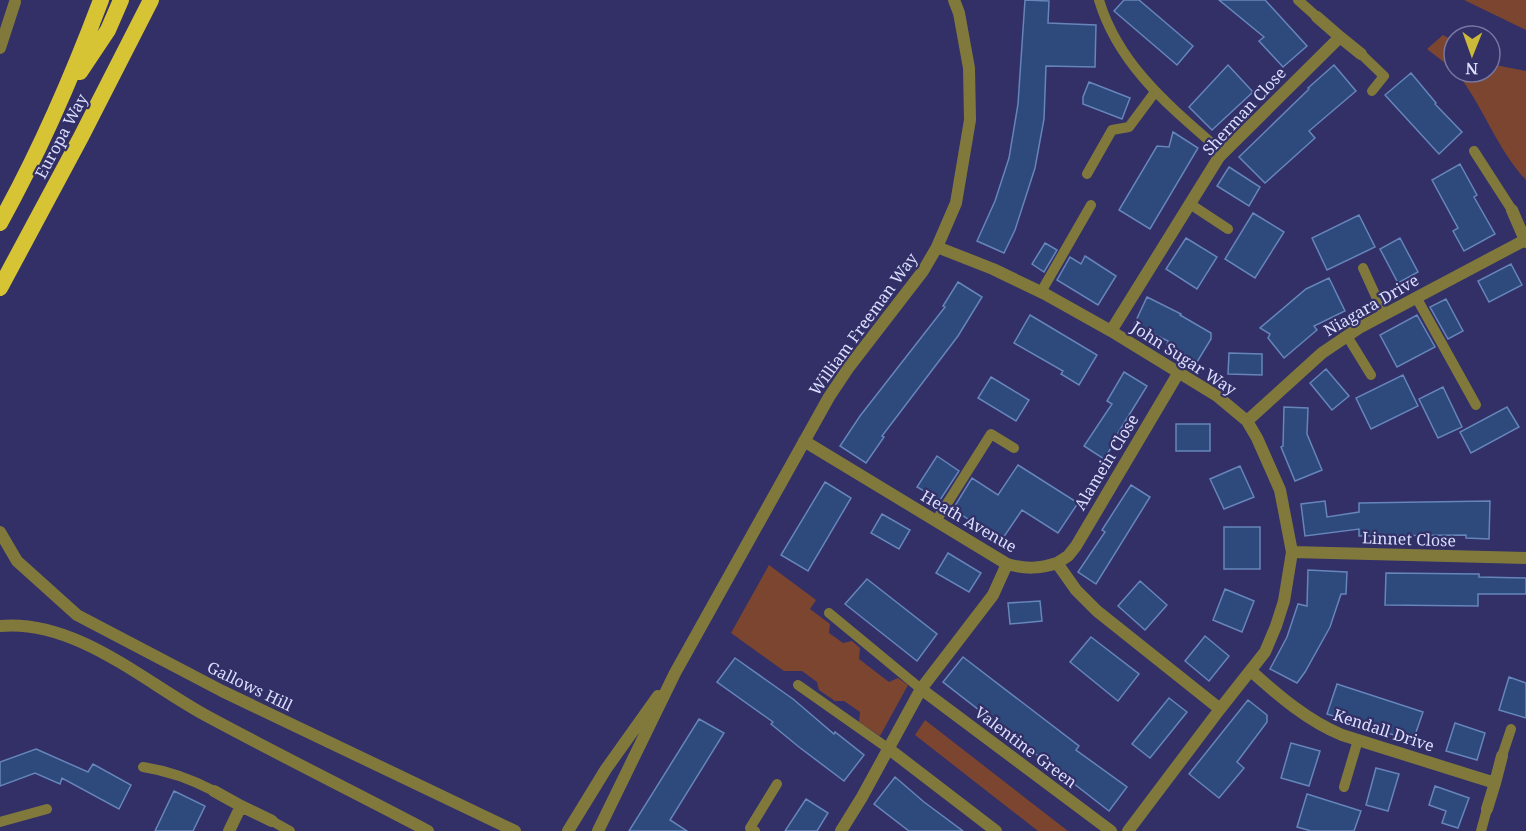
<svg xmlns="http://www.w3.org/2000/svg" width="1526" height="831" font-family="'Noto Serif',serif">
  <style>
    .green { fill: #7c4530 }
    .building { fill: #2e497b; stroke: #6685bb; stroke-width: 1.5 }
    .lines { fill: none; stroke-linecap: round; stroke-linejoin: round }
    .service { stroke: #81793c; stroke-width: 10 }
    .minor { stroke: #81793c; stroke-width: 12 }
    .tertiary { stroke: #81793c; stroke-width: 12 }
    .trunk { stroke: #d6c434; stroke-width: 16 }
    .labels { text-anchor: middle; stroke-width: 4.5; stroke-linejoin: round; paint-order: stroke }
    .street-label { font-size: 16px; fill: #dbdeff; stroke: #323066 }
  </style>
  <rect width="100%" height="100%" fill="#323066"/>
  <path class="green" d="M 1464,0 L 1526,0 L 1526,30 Z
    M 1443,35 L 1454,41 L 1454,70 L 1427,49 Z
    M 1490,64 L 1526,71 L 1526,180 C 1496,148 1483,105 1456,72 L 1490,72 Z
    M 769,565 L 816,600 L 810,609 L 830,624 L 829,633 L 843,643 L 852,641 L 860,648 L 859,659 L 889,682 L 898,678 L 908,685 L 880,736 L 859,722 L 860,712 L 844,701 L 835,701 L 819,690 L 817,682 L 802,671 L 784,671 L 731,633 Z
    M 925,720 L 1068,831 L 1038,831 L 915,735 Z"/>
  <path class="building" d="M 1025,0 L 1049,1 L 1048,23 L 1096,25 L 1095,67 L 1046,66 L 1044,119 L 1035,168 L 1015,230 L 1004,253 L 977,241 L 995,201 L 1009,158 L 1018,104 Z
    M 1124,0 L 1139,0 L 1193,46 L 1177,65 L 1114,11 Z
    M 1219,0 L 1265,0 L 1307,46 L 1283,67 L 1259,41 L 1264,37 Z
    M 1228,65 L 1253,92 L 1212,130 L 1189,107 Z
    M 1334,65 L 1356,91 L 1309,131 L 1315,138 L 1265,183 L 1239,157 L 1309,89 L 1308,88 Z
    M 1411,73 L 1436,103 L 1435,104 L 1462,132 L 1439,154 L 1385,95 Z
    M 1089,82 L 1130,98 L 1122,119 L 1083,104 L 1083,97 Z
    M 1173,132 L 1198,148 L 1150,229 L 1119,210 L 1157,146 L 1169,147 Z
    M 1460,164 L 1477,195 L 1474,197 L 1495,234 L 1464,251 L 1453,231 L 1458,228 L 1432,180 Z
    M 1229,167 L 1260,187 L 1249,206 L 1217,186 Z
    M 1253,213 L 1284,232 L 1255,278 L 1225,259 Z
    M 1359,215 L 1375,247 L 1327,270 L 1312,238 Z
    M 1186,238 L 1217,257 L 1197,289 L 1166,269 Z
    M 1400,238 L 1418,272 L 1398,283 L 1380,249 Z
    M 1045,243 L 1057,250 L 1044,272 L 1032,264 Z
    M 1085,256 L 1116,276 L 1098,305 L 1057,280 L 1070,257 L 1081,264 Z
    M 1511,264 L 1522,285 L 1489,302 L 1478,281 Z
    M 1329,278 L 1345,311 L 1314,326 L 1317,330 L 1284,358 L 1268,338 L 1270,334 L 1260,328 L 1306,289 Z
    M 958,282 L 982,297 L 958,336 L 882,436 L 884,437 L 866,463 L 840,446 L 860,416 L 945,307 L 943,306 Z
    M 1147,297 L 1181,314 L 1180,315 L 1211,333 L 1211,339 L 1197,362 L 1167,344 L 1168,341 L 1134,325 Z
    M 1446,299 L 1463,331 L 1448,339 L 1430,307 Z
    M 1030,315 L 1097,355 L 1079,385 L 1061,374 L 1063,371 L 1014,343 Z
    M 1417,315 L 1435,347 L 1397,367 L 1380,335 Z
    M 1229,353 L 1262,354 L 1262,375 L 1228,374 Z
    M 1326,369 L 1349,396 L 1332,410 L 1310,383 Z
    M 1124,372 L 1147,386 L 1118,433 L 1120,434 L 1104,459 L 1084,446 L 1112,404 L 1107,401 Z
    M 1403,375 L 1418,406 L 1371,429 L 1356,398 Z
    M 991,377 L 1029,400 L 1016,421 L 978,398 Z
    M 1443,387 L 1462,427 L 1438,438 L 1419,399 Z
    M 1284,407 L 1308,408 L 1307,434 L 1322,470 L 1295,481 L 1281,447 L 1283,446 Z
    M 1507,407 L 1519,427 L 1471,453 L 1460,432 Z
    M 1176,424 L 1210,424 L 1210,451 L 1176,451 Z
    M 937,456 L 959,471 L 940,500 L 917,487 Z
    M 1018,465 L 1078,503 L 1058,533 L 1022,510 L 1001,541 L 953,509 L 972,478 L 998,495 Z
    M 1240,466 L 1254,497 L 1224,509 L 1210,479 Z
    M 825,482 L 851,498 L 808,571 L 781,555 Z
    M 1131,485 L 1150,497 L 1096,584 L 1078,572 L 1105,532 L 1102,530 Z
    M 1325,501 L 1327,517 L 1359,512 L 1359,503 L 1490,501 L 1489,539 L 1466,538 L 1466,535 L 1359,536 L 1359,529 L 1305,536 L 1301,504 Z
    M 882,514 L 910,530 L 899,549 L 871,533 Z
    M 1224,527 L 1260,527 L 1260,569 L 1224,569 Z
    M 948,553 L 981,573 L 969,592 L 936,573 Z
    M 1308,570 L 1347,572 L 1346,594 L 1341,594 L 1330,627 L 1305,672 L 1297,683 L 1270,669 L 1287,637 L 1298,604 L 1307,606 Z
    M 1386,573 L 1479,574 L 1479,577 L 1526,578 L 1526,594 L 1478,594 L 1478,606 L 1385,605 Z
    M 867,579 L 937,634 L 917,661 L 845,604 Z
    M 1140,581 L 1167,605 L 1145,630 L 1118,606 Z
    M 1225,589 L 1254,601 L 1242,632 L 1213,620 Z
    M 1040,601 L 1042,621 L 1010,624 L 1008,603 Z
    M 1205,636 L 1229,656 L 1209,681 L 1185,661 Z
    M 1091,637 L 1139,674 L 1118,701 L 1070,662 Z
    M 963,657 L 1079,746 L 1076,750 L 1127,787 L 1109,811 L 943,682 Z
    M 735,658 L 793,699 L 834,734 L 835,732 L 864,755 L 844,781 L 799,747 L 771,724 L 773,722 L 717,682 Z
    M 1509,677 L 1526,683 L 1526,718 L 1499,710 Z
    M 1337,684 L 1423,712 L 1413,741 L 1327,714 Z
    M 1169,698 L 1187,712 L 1150,758 L 1132,744 Z
    M 1248,700 L 1267,715 L 1267,722 L 1237,762 L 1244,768 L 1219,798 L 1189,774 Z
    M 699,719 L 724,733 L 670,820 L 687,831 L 629,831 Z
    M 1455,723 L 1485,733 L 1477,760 L 1446,751 Z
    M 1291,743 L 1320,751 L 1309,786 L 1281,778 Z
    M 36,749 L 88,772 L 93,764 L 131,785 L 119,809 L 62,778 L 60,784 L 35,773 L 0,786 L 0,762 Z
    M 1376,768 L 1399,774 L 1388,811 L 1366,805 Z
    M 895,777 L 924,802 L 963,831 L 909,831 L 874,804 Z
    M 1435,786 L 1469,798 L 1458,828 L 1442,823 L 1446,811 L 1429,805 Z
    M 174,791 L 205,806 L 193,831 L 155,831 Z
    M 1307,794 L 1361,811 L 1354,831 L 1311,831 L 1297,827 Z
    M 806,799 L 828,813 L 817,831 L 785,831 Z"/>
  <g class="lines">
    <path class="service" d="M 1099,0 C 1119,67 1173,109 1223,153
      M 1298,0 L 1317,17
      M 1361,54 L 1384,76 L 1372,91
      M 1474,151 L 1512,210
      M 1087,174 L 1112,130 L 1129,127 L 1155,92
      M 1190,204 L 1228,229
      M 1363,268 L 1384,314
      M 1041,292 L 1091,205
      M 1416,297 L 1476,405
      M 1347,336 L 1371,375
      M 936,521 L 991,434 L 1014,448
      M 829,613 L 921,689
      M 798,685 L 889,749
      M 1502,756 L 1511,729
      M 143,767 C 169,771 191,779 214,791
      M 1344,787 L 1358,740
      M 272,821 L 290,831
      M 0,822 L 47,809
      M 755,831 L 750,828 L 777,784
      M 1481,831 L 1487,809"/>
    <path class="minor" d="M 1317,17 L 1340,37
      M 0,48 L 15,2
      M 1512,210 L 1525,240
      M 937,247 L 993,269 L 1045,294 L 1111,331 L 1217,396 L 1247,421 L 1257,438 L 1280,490 L 1292,552 L 1284,601 L 1276,626 L 1265,652 L 1220,709 L 1128,831
      M 1111,331 L 1219,157 L 1340,37 L 1361,54
      M 1247,421 L 1322,353 L 1359,328 L 1525,240 L 1526,242
      M 804,441 L 1007,564 C 1025,569 1039,569 1057,563 L 1076,590 L 1097,611 L 1220,709
      M 1292,552 L 1526,558
      M 1057,563 L 1068,556 L 1076,546 L 1179,372
      M 1251,671 C 1279,696 1308,721 1342,735 L 1495,783 L 1487,809
      M 921,689 L 1111,831
      M 889,749 L 996,831
      M 1495,783 L 1502,756
      M 214,791 L 241,806 L 229,831
      M 241,806 L 272,821
      M 568,831 L 606,769 L 658,696
      M 598,831 L 675,673 L 829,397 L 849,367 L 923,271 L 937,247 L 956,203 L 970,120 L 969,68 L 959,13 L 954,0
      M 841,831 L 862,797 L 921,689 L 993,595 L 1007,564"/>
    <path class="tertiary" d="M 0,532 L 17,561 L 77,615 L 222,691 L 515,831
      M 0,626 C 75,619 143,681 205,715 C 279,755 354,792 428,831"/>
    <path class="trunk" d="M 80,72 L 108,30 L 121,0
      M 0,223 C 40,151 72,77 101,0
      M 0,288 L 81,137 L 151,0"/>
  </g>
  <g class="labels">
    <g class="street-label">
      <text transform="translate(1244 111) rotate(-47)" y="6">Sherman Close</text>
      <text transform="translate(61 136) rotate(-62)" y="6">Europa Way</text>
      <text transform="translate(1371 305) rotate(-30)" y="6">Niagara Drive</text>
      <text transform="translate(863 324) rotate(-54)" y="6">William Freeman Way</text>
      <text transform="translate(1184 358) rotate(33)" y="6">John Sugar Way</text>
      <text transform="translate(1106 462) rotate(-59)" y="6">Alamein Close</text>
      <text transform="translate(969 521) rotate(30)" y="6">Heath Avenue</text>
      <text transform="translate(1409 539) rotate(2)" y="6">Linnet Close</text>
      <text transform="translate(250 686) rotate(26)" y="6">Gallows Hill</text>
      <text transform="translate(1384 730) rotate(18)" y="6">Kendall Drive</text>
      <text transform="translate(1026 747) rotate(37)" y="6">Valentine Green</text>
    </g>
  </g>
  <g transform="translate(1472 54) rotate(181)"><circle r="28" fill="#323066" stroke="#7676a3" stroke-width="1.5"/>
  <path d="M0-4.5L10 22L0 15L-10 22Z" fill="#cbba39"/>
  <text y="-9" font-size="16" font-weight="bold" text-anchor="middle" fill="#dbdeff">N</text>
  </g>
</svg>
